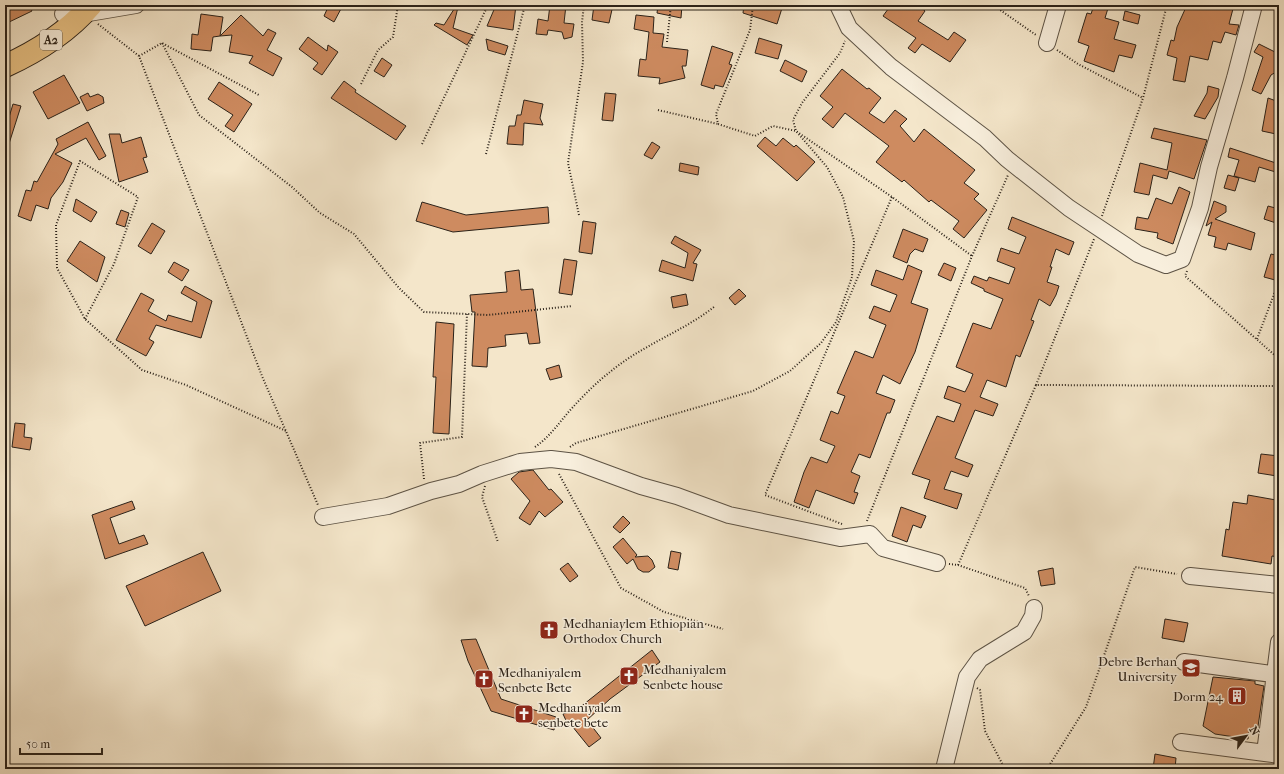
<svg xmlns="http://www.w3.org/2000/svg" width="1284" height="774" font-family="'IM FELL French Canon',serif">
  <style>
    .building { fill: #ce8b60; stroke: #2b2219 }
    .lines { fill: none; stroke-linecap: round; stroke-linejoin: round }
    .minor-casing { stroke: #5d5345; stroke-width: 18 }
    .highway-casing { stroke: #2b2219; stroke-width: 24 }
    .path { stroke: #2b2219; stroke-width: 2; stroke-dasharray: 1 2; stroke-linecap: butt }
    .minor { stroke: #f8efdd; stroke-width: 16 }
    .highway { stroke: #eac385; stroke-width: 22 }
    .labels { text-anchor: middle; stroke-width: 3; stroke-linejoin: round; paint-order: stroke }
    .shield { fill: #f8efdd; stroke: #686054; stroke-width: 1 }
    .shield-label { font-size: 12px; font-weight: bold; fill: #2b2219 }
    .poi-label { font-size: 13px; fill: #2b2219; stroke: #f8efdd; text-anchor: start }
  </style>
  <rect width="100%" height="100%" fill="#f4e6ca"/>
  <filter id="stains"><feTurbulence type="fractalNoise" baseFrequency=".005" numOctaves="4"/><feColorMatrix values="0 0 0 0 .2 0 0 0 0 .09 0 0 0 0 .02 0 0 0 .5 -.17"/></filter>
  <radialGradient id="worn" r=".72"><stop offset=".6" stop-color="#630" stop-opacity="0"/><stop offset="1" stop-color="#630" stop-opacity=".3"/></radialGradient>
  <path class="building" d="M 5,5 L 29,5 L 32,11 L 5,24 Z
    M 329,5 L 343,5 L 334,22 L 324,16 Z
    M 496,5 L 516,5 L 513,30 L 487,26 Z
    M 550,5 L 566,5 L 564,23 L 574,24 L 572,37 L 564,39 L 562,32 L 548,30 L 547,35 L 536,34 L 538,19 L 548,21 Z
    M 594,5 L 613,5 L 609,23 L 592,20 Z
    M 658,5 L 682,5 L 681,18 L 657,13 Z
    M 744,5 L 783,5 L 777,24 L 743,13 Z
    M 891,5 L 918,5 L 925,11 L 918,21 L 948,40 L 954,32 L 966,40 L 950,62 L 922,44 L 915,53 L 908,48 L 916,38 L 883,16 Z
    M 1094,5 L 1109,5 L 1105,18 L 1119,22 L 1114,39 L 1136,45 L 1132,58 L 1119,55 L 1114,72 L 1084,61 L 1089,46 L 1078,42 L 1087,13 L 1091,14 Z
    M 1187,5 L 1234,5 L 1229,24 L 1239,25 L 1236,35 L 1225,32 L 1221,43 L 1213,41 L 1208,60 L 1190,56 L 1185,82 L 1173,80 L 1177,58 L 1167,55 L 1171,40 L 1174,41 L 1177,27 Z
    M 456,6 L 458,7 L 453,28 L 473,35 L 467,45 L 434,25 L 436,23 L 444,25 Z
    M 1125,11 L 1140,15 L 1138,24 L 1123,20 Z
    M 201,14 L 223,17 L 220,36 L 213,37 L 211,51 L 191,49 L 192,34 L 198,35 Z
    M 241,15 L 263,36 L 268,29 L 276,33 L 267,50 L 282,58 L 273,76 L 249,63 L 253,56 L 229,52 L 232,35 L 220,36 Z
    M 636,15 L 654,17 L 653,33 L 664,34 L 662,47 L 688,50 L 686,66 L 682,66 L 685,78 L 659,84 L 660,78 L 638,76 L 640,59 L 646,60 L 649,32 L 634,29 Z
    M 308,37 L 327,51 L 328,45 L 338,52 L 322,75 L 313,69 L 318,63 L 299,49 Z
    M 759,38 L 782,45 L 778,59 L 755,53 Z
    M 486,39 L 508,46 L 505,55 L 488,50 Z
    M 1259,44 L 1275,52 L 1276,72 L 1271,75 L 1261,94 L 1252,90 L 1263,57 L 1254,52 Z
    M 712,46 L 733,53 L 729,64 L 732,65 L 723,87 L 715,85 L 714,89 L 701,85 Z
    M 382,58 L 392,65 L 384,77 L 374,71 Z
    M 785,60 L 807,71 L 802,82 L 780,71 Z
    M 842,69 L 867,89 L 869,88 L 881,98 L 869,113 L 884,123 L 895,110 L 907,119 L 900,126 L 914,142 L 924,129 L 975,170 L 964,183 L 979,194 L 974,199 L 987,210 L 964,238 L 953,229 L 959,221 L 931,200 L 929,202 L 904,180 L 902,182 L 876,162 L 889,146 L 845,113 L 833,128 L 822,119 L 833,107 L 820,96 Z
    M 64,75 L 80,103 L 48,119 L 33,92 Z
    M 344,81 L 356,90 L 355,92 L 406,126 L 396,140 L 331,98 Z
    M 219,82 L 252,104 L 234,132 L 225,126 L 233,115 L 208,99 Z
    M 1208,86 L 1219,89 L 1218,97 L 1205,119 L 1194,116 L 1207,93 Z
    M 88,93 L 90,97 L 98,94 L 103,97 L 104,103 L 87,111 L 80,97 Z
    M 605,93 L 616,94 L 613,121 L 602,120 Z
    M 1268,98 L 1279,102 L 1279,123 L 1276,134 L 1262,131 Z
    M 524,100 L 543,104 L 540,118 L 543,125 L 524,123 L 523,145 L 507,144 L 509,126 L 515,126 L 517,115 L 521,115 Z
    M 13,104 L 21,106 L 7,150 L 5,150 L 5,123 L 7,124 Z
    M 88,122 L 106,156 L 99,160 L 86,138 L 55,154 L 72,163 L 63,182 L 51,198 L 48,209 L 36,205 L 31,221 L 18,216 L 26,190 L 31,191 L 34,181 L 37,182 L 58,144 L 56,139 Z
    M 1154,128 L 1207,140 L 1194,179 L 1169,171 L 1167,179 L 1153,175 L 1149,195 L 1134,192 L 1140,163 L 1167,170 L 1172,143 L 1151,138 Z
    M 109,134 L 120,134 L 122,143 L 141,137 L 147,157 L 143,158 L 148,172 L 119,182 Z
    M 765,137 L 776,146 L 783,138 L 794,147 L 796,145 L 815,162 L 797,181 L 757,146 Z
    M 652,142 L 660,147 L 652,159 L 644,155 Z
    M 1230,148 L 1279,164 L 1279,173 L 1259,167 L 1255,182 L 1234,176 L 1239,160 L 1228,157 Z
    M 680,163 L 699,167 L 698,175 L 679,171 Z
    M 1228,175 L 1239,178 L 1235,191 L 1224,188 Z
    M 1179,187 L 1190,192 L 1173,244 L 1157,238 L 1158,233 L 1135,229 L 1137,217 L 1148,219 L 1156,198 L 1172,204 Z
    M 76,199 L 97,212 L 91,222 L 73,211 Z
    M 1214,201 L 1226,206 L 1226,212 L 1215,219 L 1255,233 L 1251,250 L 1228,243 L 1226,250 L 1214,247 L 1216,237 L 1208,235 L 1212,222 L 1206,226 Z
    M 422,202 L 466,215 L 548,207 L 549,223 L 453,232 L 416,221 Z
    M 1268,206 L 1279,209 L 1279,224 L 1264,219 Z
    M 121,210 L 129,213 L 125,227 L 116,224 Z
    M 1012,217 L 1074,242 L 1069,255 L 1056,249 L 1050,267 L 1052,267 L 1047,282 L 1059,286 L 1056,295 L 1050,306 L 1039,299 L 1031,320 L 1034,321 L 1020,357 L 1016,355 L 1006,387 L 987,380 L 980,397 L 998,404 L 993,416 L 975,410 L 955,458 L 973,465 L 968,477 L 951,471 L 944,489 L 962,494 L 957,509 L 924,498 L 930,480 L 912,474 L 937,416 L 954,422 L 961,404 L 944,398 L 948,386 L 965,392 L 969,384 L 973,374 L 956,367 L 973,323 L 991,329 L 1003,299 L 984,291 L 984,289 L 971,283 L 974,276 L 987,281 L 989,277 L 1009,284 L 1015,268 L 997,261 L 1001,248 L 1019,254 L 1026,237 L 1008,229 Z
    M 583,221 L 596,223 L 592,254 L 579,252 Z
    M 152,223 L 165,231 L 151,254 L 138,246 Z
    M 903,229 L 928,239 L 923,252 L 915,249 L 910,254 L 907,263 L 893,257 Z
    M 675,236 L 701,250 L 693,263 L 697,264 L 693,281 L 659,271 L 662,260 L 685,268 L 688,253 L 671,243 Z
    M 80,241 L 105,257 L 97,282 L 67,261 Z
    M 1271,254 L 1279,256 L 1279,264 L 1275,280 L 1264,277 Z
    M 564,259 L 577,261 L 572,295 L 559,293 Z
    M 174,262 L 189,270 L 182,281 L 168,272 Z
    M 944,263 L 956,268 L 951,281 L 938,275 Z
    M 908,265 L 922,271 L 911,303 L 928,309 L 915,352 L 900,384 L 883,375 L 876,393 L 895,400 L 890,413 L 887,413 L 870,458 L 859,454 L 851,472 L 860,476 L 854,492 L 858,493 L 854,504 L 816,490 L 809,508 L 794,502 L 804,472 L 811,457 L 827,463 L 835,446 L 820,440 L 831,411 L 838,414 L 845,396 L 837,393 L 855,351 L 873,358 L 886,325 L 869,318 L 874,306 L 890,312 L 897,295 L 871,285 L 876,270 L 903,280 Z
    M 519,270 L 521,290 L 533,289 L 540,343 L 529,344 L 527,333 L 505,335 L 506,346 L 488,348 L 487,367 L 472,366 L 475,312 L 472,312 L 470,295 L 507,292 L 505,272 Z
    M 185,286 L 212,301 L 201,338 L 156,325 L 149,339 L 154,342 L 146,356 L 116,340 L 141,293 L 154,300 L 148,311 L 166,321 L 168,315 L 192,322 L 197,302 L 181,293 Z
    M 739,289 L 746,296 L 735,305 L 729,298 Z
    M 686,294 L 688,305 L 673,308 L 671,297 Z
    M 436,322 L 454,324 L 449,434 L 433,433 L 436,377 L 433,377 Z
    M 559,365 L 562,377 L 550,380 L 546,369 Z
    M 15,423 L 25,424 L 24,437 L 32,438 L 30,450 L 12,447 Z
    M 1261,454 L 1279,456 L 1277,476 L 1258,473 Z
    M 533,470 L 549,490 L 551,489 L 563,502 L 545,517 L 539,511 L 530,525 L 519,518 L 530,501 L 511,479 L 519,472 Z
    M 1248,495 L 1276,500 L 1275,507 L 1279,507 L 1279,557 L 1272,556 L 1271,564 L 1222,556 L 1226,529 L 1229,530 L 1233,502 L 1247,504 Z
    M 132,501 L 135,509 L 110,518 L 119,544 L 144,535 L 148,544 L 105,559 L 92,515 Z
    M 901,507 L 926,516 L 921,528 L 913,525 L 907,542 L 892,536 Z
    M 623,516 L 630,523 L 620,533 L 613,527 Z
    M 623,538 L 637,555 L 635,557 L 648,556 L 652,560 L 655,567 L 649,572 L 643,572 L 638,569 L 633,559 L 627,564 L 613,547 Z
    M 671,551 L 681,553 L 678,570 L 668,568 Z
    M 203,552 L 221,591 L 145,626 L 126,586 Z
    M 568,563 L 578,576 L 570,582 L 560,569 Z
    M 1053,568 L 1055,584 L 1041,586 L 1038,571 Z
    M 1165,619 L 1188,623 L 1184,642 L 1162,638 Z
    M 476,639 L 501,699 L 556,717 L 554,730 L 491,711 L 468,661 L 461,640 Z
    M 652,650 L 660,662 L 610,699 L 587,720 L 601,738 L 589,747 L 572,726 L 569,727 L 563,714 L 579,708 Z
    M 1213,677 L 1255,681 L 1255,684 L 1264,686 L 1257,733 L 1249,732 L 1248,739 L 1215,734 L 1203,726 Z
    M 1155,754 L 1176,758 L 1175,769 L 1153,769 Z"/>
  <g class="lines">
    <defs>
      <path id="minor" d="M 838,5 L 849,28 L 891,67 L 985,138 L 1007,159 L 1069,208 L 1138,254 L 1166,265 L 1182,259 L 1200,208 L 1209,167 L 1235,78 L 1254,5
        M 63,14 L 83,14 L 136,5
        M 1047,43 L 1058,5
        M 323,517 L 388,506 L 431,491 L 459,484 L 482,474 L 520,462 L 551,459 L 576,462 L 641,486 L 677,496 L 729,515 L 840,538 L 870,534 L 883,548 L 937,563
        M 1190,576 L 1279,585
        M 1279,642 L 1265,753 L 1279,755
        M 1184,662 L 1279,675
        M 1181,742 L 1265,753
        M 944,769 L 967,677 L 980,659 L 1024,632 L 1033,616 L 1034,608"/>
      <path id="highway" d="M 5,66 C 38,51 67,33 91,5"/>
    </defs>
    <use href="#minor" class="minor-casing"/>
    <use href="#highway" class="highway-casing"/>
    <path class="path" d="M 753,5 L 750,30 L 716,114 L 718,124 L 755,136 L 773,126 L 796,131 L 892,197 L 972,256
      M 993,5 L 1036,35
      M 98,24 L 139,56 L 262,376 L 318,505
      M 667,42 L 671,5
      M 162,43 L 199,115 L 292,187 L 320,213 L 354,234 L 399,288 L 424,312 L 488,315 L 572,306
      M 1057,50 L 1078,64 L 1143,98
      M 139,56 L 162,43 L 259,95
      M 361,84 L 378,50 L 393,37 L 398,5
      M 658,110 L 718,124
      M 422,144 L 488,5
      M 486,154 L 525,5
      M 579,215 L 568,163 L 583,62 L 582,22 L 584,5
      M 1102,216 L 1143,98 L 1167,5
      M 1187,271 L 1185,276 L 1279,359
      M 85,319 L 114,264 L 138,197 L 80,161 L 56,225 L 57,268 L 85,319 L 142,370 L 186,385 L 286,431
      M 1257,339 L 1279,281
      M 1036,385 L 1094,239
      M 535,447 C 551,436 560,421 573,407 C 584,395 597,382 610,372 C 642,345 682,332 714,307
      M 570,447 L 576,443 L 753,391 L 790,371 L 821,343 L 836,322 L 852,277 L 854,241 L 843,197 L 827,167 L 796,131 L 793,120 L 802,103 L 840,53 L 845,41
      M 559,474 L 621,588 L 664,612 L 723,629
      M 424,479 L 420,443 L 462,437 L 467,314
      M 485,486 L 482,497 L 498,542
      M 867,521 L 972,256 L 1008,175
      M 842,524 L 765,495 L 892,197
      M 949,564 L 958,565 L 1025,588 L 1029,596
      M 958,565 L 1036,385 L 1279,386
      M 977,688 L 980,690 L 985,731 L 1005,769
      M 1047,769 L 1086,707 L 1135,567 L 1177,574"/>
    <use href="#minor" class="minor"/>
    <use href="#highway" class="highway"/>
  </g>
  <defs>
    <symbol id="church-square" viewBox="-11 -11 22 22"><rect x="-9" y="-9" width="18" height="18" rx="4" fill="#8f2418" stroke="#f8efdd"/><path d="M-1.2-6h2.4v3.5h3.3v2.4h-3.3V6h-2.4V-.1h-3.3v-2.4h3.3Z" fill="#fff"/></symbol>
    <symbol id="university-square" viewBox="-11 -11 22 22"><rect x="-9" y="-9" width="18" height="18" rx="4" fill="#8f2418" stroke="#f8efdd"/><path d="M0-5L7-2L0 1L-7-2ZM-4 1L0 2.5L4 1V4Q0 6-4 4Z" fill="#fff"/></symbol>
    <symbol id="building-square" viewBox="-11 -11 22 22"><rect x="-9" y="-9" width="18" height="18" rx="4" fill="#8f2418" stroke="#f8efdd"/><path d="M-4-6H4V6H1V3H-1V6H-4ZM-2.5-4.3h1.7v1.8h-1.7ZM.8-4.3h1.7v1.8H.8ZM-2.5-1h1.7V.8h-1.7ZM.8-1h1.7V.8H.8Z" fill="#fff"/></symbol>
  </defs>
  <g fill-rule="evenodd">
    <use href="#church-square" x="538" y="619" width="22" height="22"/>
    <use href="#university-square" x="1180" y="657" width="22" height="22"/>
    <use href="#church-square" x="618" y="665" width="22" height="22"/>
    <use href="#church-square" x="473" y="668" width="22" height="22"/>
    <use href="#building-square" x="1226" y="685" width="22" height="22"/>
    <use href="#church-square" x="513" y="703" width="22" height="22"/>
  </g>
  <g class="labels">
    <rect class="shield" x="40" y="30" width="22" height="20" rx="3"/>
    <g class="shield-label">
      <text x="51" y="44">A2</text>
    </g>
    <g class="poi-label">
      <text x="563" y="628">Medhaniaylem Ethiopian<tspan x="563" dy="15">Orthodox Church</tspan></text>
      <text x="1177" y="666" text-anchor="end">Debre Berhan<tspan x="1177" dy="15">University</tspan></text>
      <text x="643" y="674">Medhaniyalem<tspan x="643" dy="15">Senbete house</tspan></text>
      <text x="498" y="677">Medhaniyalem<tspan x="498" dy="15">Senbete Bete</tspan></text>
      <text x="1223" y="701" text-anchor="end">Dorm 24</text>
      <text x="538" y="712">Medhaniyalem<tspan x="538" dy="15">senbete bete</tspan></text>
    </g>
  </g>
  <rect width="1284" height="774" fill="none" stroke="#f4e6ca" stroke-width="20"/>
  <rect x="6" y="6" width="1272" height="762" fill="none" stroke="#2b2219" stroke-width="2"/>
  <rect x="10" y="10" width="1264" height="754" fill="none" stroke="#2b2219"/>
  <g transform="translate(1246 736) rotate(58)" stroke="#f8efdd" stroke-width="3" paint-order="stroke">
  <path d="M0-3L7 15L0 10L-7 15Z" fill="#2b2219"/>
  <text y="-6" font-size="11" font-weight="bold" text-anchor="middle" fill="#2b2219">N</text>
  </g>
  <path d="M20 748v6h82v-6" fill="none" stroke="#2b2219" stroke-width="2"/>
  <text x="26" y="748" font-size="12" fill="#2b2219" stroke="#f8efdd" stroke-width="3" paint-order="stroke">50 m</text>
  <rect width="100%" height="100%" filter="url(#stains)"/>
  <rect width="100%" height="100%" fill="url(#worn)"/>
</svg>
